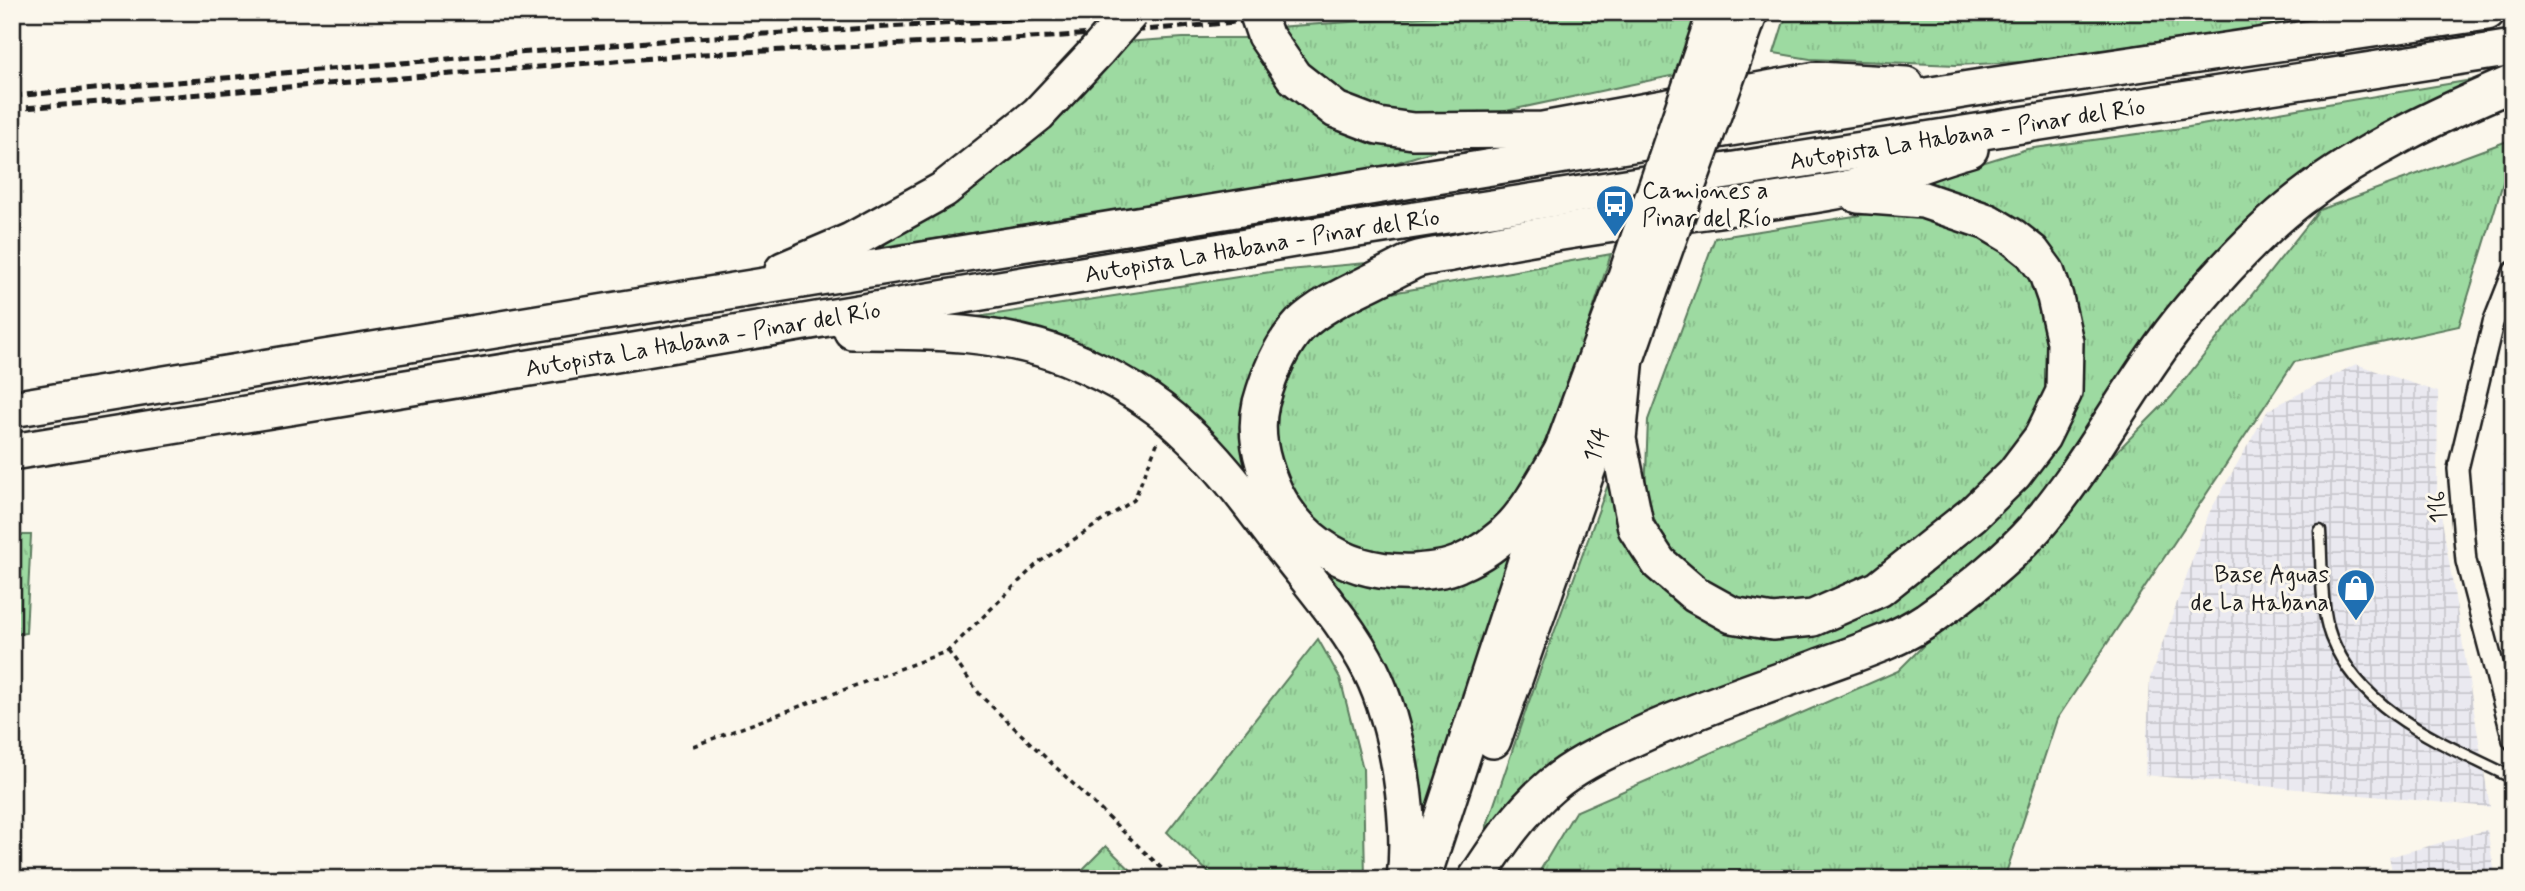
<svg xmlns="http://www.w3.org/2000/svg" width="2525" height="891" font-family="Mynerve,sans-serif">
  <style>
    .industrial { fill: url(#industrial-grid) }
    .grass { fill: url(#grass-tufts); stroke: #5c7b5e; stroke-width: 2 }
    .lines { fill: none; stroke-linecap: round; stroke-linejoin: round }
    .lane-casing { stroke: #1c1c1c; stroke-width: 15 }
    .street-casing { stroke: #1c1c1c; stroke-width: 24 }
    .highway-casing { stroke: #1c1c1c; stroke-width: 40 }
    .path { stroke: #1c1c1c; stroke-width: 3.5; stroke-dasharray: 5 5; stroke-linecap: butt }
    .lane { stroke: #fbf7ec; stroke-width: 10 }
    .street { stroke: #fbf7ec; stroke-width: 19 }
    .highway { stroke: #fbf7ec; stroke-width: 35 }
    .rail { stroke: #1c1c1c; stroke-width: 5; stroke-dasharray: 10 5; stroke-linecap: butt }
    .highway-bridge-casing { stroke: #1c1c1c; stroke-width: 40; stroke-linecap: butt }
    .highway-bridge { stroke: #fbf7ec; stroke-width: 35 }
    .labels { text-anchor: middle; stroke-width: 6; stroke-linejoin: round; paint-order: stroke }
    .street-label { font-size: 24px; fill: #1c1c1c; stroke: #fbf7ec }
    .poi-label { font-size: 24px; fill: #1c1c1c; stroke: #fbf7ec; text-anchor: start }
  </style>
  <defs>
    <pattern id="industrial-grid" width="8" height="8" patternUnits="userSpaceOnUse" patternTransform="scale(1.75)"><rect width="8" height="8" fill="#eae9f0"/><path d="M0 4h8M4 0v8" fill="none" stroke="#c8c7cd"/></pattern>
    <pattern id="grass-tufts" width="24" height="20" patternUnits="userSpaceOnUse" patternTransform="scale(1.75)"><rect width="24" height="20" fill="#9ddaa1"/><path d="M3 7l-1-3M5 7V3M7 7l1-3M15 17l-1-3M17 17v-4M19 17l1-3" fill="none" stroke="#87ba8a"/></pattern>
  </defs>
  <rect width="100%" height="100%" fill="#fbf7ec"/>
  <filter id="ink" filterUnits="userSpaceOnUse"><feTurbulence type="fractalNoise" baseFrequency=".0143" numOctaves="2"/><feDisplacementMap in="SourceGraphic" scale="14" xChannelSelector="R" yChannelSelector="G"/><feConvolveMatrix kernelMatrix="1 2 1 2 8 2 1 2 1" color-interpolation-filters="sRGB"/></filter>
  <g filter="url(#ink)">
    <path class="industrial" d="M 2356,364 L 2438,392 L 2437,490 L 2490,807 L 2145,775 L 2150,678 L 2209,513 L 2268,410 Z
      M 2504,425 L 2513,425 L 2513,543 L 2501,488 Z
      M 2487,830 L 2496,879 L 2394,879 L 2389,857 Z
      M 358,873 L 581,879 L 358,879 Z"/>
    <path class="grass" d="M 1497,12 L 1699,12 L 1676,75 L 1487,115 L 1412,115 L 1369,108 L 1340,96 L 1311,76 L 1277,27 Z
      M 1787,12 L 2355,12 L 2063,60 L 1956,65 L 1810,59 L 1774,53 Z
      M 1183,38 L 1253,38 L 1273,75 L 1450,146 L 1375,169 L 863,250 L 1124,42 Z
      M 2508,74 L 2284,195 L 2015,532 L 1918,608 L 1843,646 L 1586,746 L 1478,852 L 1527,707 L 1618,457 L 1676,599 L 1829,623 L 2055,436 L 2060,270 L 1895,190 L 2027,149 L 2189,127 Z
      M 2513,139 L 2513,150 L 2459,326 L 2294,362 L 2057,719 L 2004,879 L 1535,879 L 1575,812 L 1898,671 L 2171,397 L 2319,210 Z
      M 1880,212 L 1946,218 L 2010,250 L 2041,295 L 2055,357 L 2044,404 L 1996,478 L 1863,585 L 1818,603 L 1767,610 L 1713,593 L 1668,555 L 1645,496 L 1648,420 L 1715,238 Z
      M 1611,254 L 1572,375 L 1521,501 L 1491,534 L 1445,556 L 1399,562 L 1334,538 L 1302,510 L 1274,464 L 1271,428 L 1280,376 L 1311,332 L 1369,297 Z
      M 1389,261 L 1275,341 L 1261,492 L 1371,581 L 1521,536 L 1417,864 L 1397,711 L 1200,429 L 951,321 L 1277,271 Z
      M 12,535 L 31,535 L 26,633 L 12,635 Z
      M 1318,639 L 1340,678 L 1363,769 L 1365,879 L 1215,879 L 1167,832 Z
      M 1106,846 L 1140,879 L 1073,879 Z"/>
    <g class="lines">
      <defs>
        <path id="lane" d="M 2320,531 C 2322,563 2320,608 2331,637 C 2362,714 2445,744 2513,778"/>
        <path id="street" d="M 2513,272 L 2493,323 L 2458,469 L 2466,561 L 2513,740"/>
        <g id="highway">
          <path d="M 1265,35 L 1294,77 L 1336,110 L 1378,126 L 1413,131 L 1543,130 L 1817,80 L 1906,85"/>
          <path d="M 783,270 L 851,241 L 943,190 L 1038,114 L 1098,50"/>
          <path d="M 852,331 C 925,331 997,330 1066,357 C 1107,374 1151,398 1183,429 C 1224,466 1255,512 1289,555 C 1318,592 1350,629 1371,671 C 1398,726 1412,818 1405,879"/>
          <path d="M 1626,356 L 1618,439 L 1636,528 L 1659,563 L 1696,595 L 1732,615 L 1773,622 L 1813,618 L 1879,589 L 1973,514 L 2014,474 L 2042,437 L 2064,392 L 2065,342 L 2055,297 L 2046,271 L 2032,252 L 2013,237 L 1988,222 L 1923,200 L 1858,195"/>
          <path d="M 12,409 L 1969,89 L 2487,12"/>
          <path d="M 1562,451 C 1531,502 1516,539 1458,564 C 1445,570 1429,571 1415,572 C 1342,575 1285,535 1264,464 C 1258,444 1256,424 1261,403 C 1269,374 1280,346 1300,325 C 1323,303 1354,291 1381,277 C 1392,272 1404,265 1415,260 C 1427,256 1440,255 1452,253 C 1479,247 1506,241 1532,237 C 1630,220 1728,209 1825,193 C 1876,185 1921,162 1970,149"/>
          <path id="s1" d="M 12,452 L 622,353 L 1294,239 L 2513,48"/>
          <path id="s2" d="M 1493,740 L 1650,290"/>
          <path d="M 1422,879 L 1562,451 L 1622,288"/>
          <path d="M 1476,879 C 1498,845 1521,811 1552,785 C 1577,764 1605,752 1634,738 C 1693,711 1755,690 1816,668 C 1853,654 1894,642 1927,620 C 1965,593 2004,563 2035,528 C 2094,460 2133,376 2191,308 C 2224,269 2260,230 2300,199 C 2365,149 2438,115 2513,83"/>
        </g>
      </defs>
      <use href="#lane" class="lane-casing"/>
      <use href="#street" class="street-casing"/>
      <use href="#highway" class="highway-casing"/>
      <path class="path" d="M 948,651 L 981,696 L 1173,879
        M 693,746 L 948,651 L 1038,563 L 1134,500 L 1158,441"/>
      <use href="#lane" class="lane"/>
      <use href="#street" class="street"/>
      <use href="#highway" class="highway"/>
      <path class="rail" d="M 12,96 L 695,38 L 1150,12
        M 12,109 L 703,54 L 1050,37 L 1182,27 L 1340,12"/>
      <defs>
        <path id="highway-bridge" d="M 1257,12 L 1265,35
          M 1098,50 L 1131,12
          M 1622,288 L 1716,12
          M 1650,290 L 1750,12"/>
      </defs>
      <use href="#highway-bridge" class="highway-bridge-casing"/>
      <use href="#highway-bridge" class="highway-bridge"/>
    </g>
  </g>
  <defs>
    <symbol id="bus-pin" viewBox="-11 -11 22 30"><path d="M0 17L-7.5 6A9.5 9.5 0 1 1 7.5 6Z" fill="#1f6fb2" stroke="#fbf7ec"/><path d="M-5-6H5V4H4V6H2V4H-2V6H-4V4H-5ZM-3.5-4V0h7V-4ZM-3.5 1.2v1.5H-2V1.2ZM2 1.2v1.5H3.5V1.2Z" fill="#fff"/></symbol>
    <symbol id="shop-pin" viewBox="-11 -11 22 30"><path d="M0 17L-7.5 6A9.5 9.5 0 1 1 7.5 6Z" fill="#1f6fb2" stroke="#fbf7ec"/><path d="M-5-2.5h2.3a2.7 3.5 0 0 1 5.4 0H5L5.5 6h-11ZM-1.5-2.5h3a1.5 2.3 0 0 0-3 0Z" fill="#fff"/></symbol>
  </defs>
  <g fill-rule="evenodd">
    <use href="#bus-pin" x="1593" y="182" width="44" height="60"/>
    <use href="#shop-pin" x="2334" y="566" width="44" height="60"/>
  </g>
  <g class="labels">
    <g class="street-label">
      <text dy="8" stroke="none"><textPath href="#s1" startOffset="1981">Autopista La Habana - Pinar del Río</textPath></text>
      <text dy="8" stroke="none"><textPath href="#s1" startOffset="1267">Autopista La Habana - Pinar del Río</textPath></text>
      <text dy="8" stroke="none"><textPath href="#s1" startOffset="700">Autopista La Habana - Pinar del Río</textPath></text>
      <text dy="8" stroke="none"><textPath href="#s2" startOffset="313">114</textPath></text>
      <text transform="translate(2437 507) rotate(-95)" y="8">116</text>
    </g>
    <g class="poi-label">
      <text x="1642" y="198">Camiones a<tspan x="1642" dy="28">Pinar del Río</tspan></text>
      <text x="2329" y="582" text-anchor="end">Base Aguas<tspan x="2329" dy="28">de La Habana</tspan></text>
    </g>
  </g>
  <rect width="2525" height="891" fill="none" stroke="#fbf7ec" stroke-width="42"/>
  <rect x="21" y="21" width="2483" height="849" fill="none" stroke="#1c1c1c" stroke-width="2.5" filter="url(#ink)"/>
</svg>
